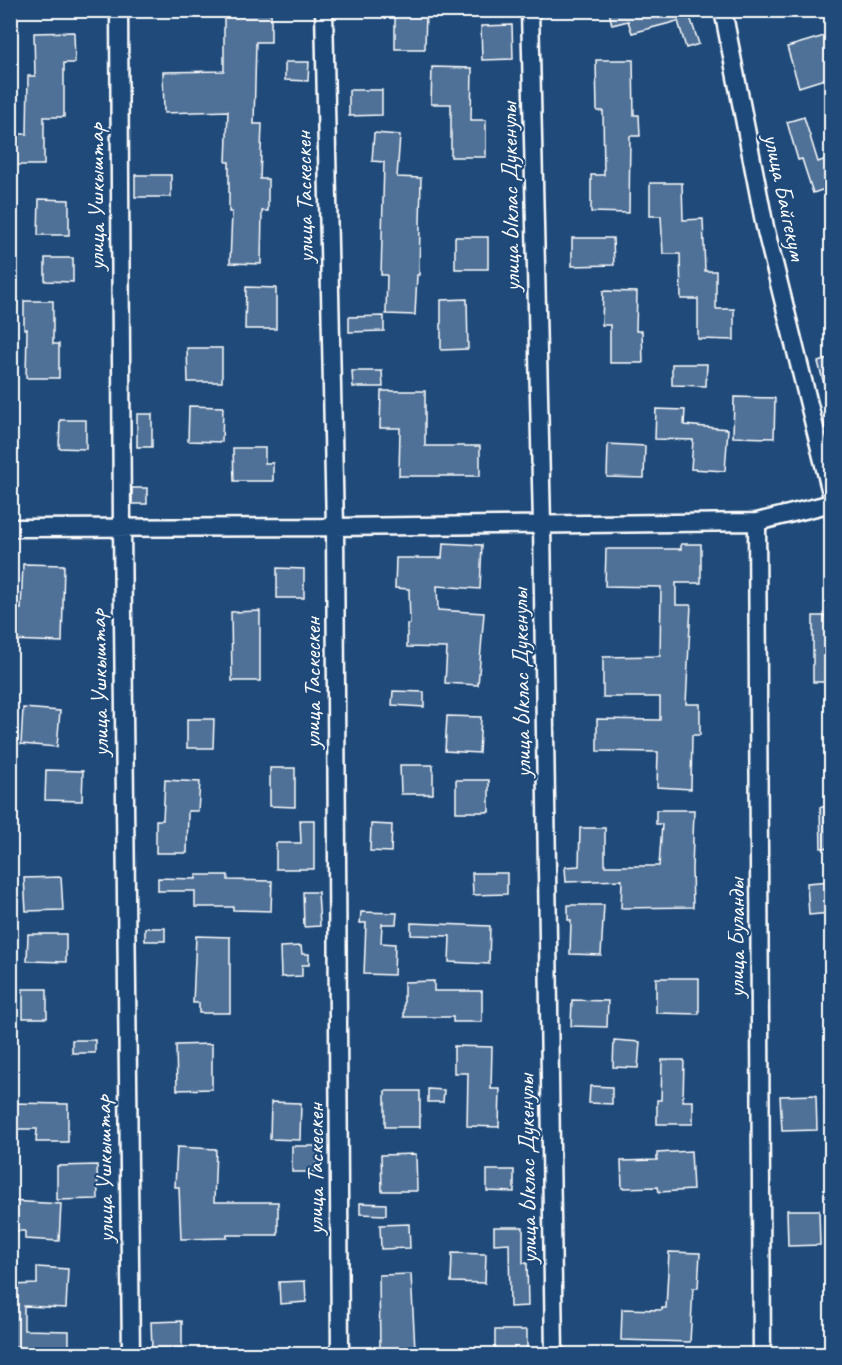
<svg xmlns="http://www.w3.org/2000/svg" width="842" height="1365" font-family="Caveat,sans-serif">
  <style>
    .building { fill: #507197; stroke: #fff; stroke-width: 1.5 }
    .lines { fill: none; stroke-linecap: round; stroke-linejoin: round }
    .street-casing { stroke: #fff; stroke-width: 21 }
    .street { stroke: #1f4a7a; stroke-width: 16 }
    .labels { text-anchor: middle; stroke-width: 4.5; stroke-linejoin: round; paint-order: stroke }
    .street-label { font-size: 24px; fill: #fff; stroke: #1f4a7a }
  </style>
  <rect width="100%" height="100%" fill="#1f4a7a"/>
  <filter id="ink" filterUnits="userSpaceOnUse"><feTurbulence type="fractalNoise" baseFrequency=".0167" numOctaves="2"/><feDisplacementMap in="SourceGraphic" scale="12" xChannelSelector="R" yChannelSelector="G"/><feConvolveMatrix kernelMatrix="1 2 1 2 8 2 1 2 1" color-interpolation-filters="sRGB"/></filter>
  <g filter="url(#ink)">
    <path class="building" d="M 395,10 L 426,10 L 425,49 L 395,49 Z
      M 616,10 L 701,10 L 701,13 L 690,17 L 699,44 L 686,48 L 678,21 L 632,33 L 628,21 L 612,25 L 609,12 Z
      M 224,13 L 271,13 L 271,42 L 256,42 L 254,124 L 262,124 L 260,179 L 268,179 L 268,211 L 262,211 L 261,264 L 230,263 L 232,212 L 229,212 L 229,162 L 226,162 L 228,111 L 164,113 L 163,72 L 224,71 Z
      M 512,25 L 513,59 L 482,60 L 481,26 Z
      M 74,32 L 75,63 L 64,63 L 64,117 L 44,117 L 44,165 L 13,165 L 13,134 L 27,134 L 28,76 L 35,76 L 34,33 Z
      M 831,34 L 831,77 L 799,87 L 787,47 Z
      M 596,60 L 633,60 L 634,115 L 639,115 L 640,136 L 630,136 L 629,213 L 591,212 L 591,175 L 604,175 L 603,111 L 597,111 Z
      M 285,62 L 309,62 L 308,81 L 285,80 Z
      M 432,67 L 472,68 L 471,120 L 486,120 L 486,157 L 451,157 L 451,104 L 431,104 Z
      M 349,90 L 382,90 L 382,115 L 349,116 Z
      M 804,117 L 818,162 L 831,157 L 831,187 L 813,193 L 802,159 L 798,160 L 787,122 Z
      M 374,133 L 400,135 L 397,177 L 421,178 L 419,275 L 417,275 L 415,315 L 386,314 L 387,275 L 381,275 L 384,162 L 372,161 Z
      M 135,175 L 171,175 L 171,197 L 135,197 Z
      M 650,183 L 682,183 L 683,220 L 703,219 L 705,271 L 716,271 L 716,309 L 734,309 L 734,340 L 698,339 L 698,299 L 681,299 L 680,254 L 663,254 L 661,216 L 650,216 Z
      M 39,199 L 69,200 L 69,235 L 38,235 Z
      M 455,237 L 488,237 L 488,269 L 455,269 Z
      M 572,238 L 613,238 L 614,265 L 572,266 Z
      M 45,258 L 73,258 L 73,282 L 45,281 Z
      M 246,287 L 276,288 L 276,329 L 245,329 Z
      M 603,291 L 637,292 L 636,331 L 642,331 L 643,363 L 610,363 L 610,325 L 602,325 Z
      M 467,299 L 468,349 L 441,350 L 441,300 Z
      M 24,301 L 53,301 L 53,344 L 59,344 L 59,378 L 26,378 L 27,329 L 24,329 Z
      M 384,316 L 384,331 L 349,332 L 349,317 Z
      M 187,348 L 222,348 L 222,382 L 188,382 Z
      M 831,358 L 831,398 L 828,399 L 818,362 Z
      M 672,364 L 707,364 L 706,386 L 672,385 Z
      M 352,371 L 382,371 L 383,387 L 353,387 Z
      M 381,391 L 425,391 L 425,446 L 480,446 L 480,476 L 399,476 L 400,428 L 380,428 Z
      M 734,397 L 775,398 L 774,438 L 733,437 Z
      M 189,406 L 223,407 L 222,442 L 188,441 Z
      M 656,409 L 685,410 L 684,425 L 728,429 L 725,471 L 691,469 L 693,440 L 655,439 Z
      M 137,414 L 152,414 L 152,447 L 137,447 Z
      M 60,420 L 86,420 L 86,449 L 59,448 Z
      M 608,444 L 645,446 L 644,478 L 607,477 Z
      M 233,448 L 265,448 L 265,463 L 273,463 L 273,481 L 234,481 Z
      M 132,488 L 147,488 L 147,504 L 132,504 Z
      M 443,543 L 482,545 L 480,589 L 437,586 L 438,610 L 484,613 L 478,685 L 445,683 L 447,648 L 407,647 L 407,624 L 410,624 L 409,589 L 395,588 L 396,558 L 442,558 Z
      M 681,544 L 701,544 L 701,583 L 676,583 L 676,605 L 691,605 L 686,704 L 700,704 L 700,735 L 692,735 L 691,789 L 657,787 L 658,752 L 597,751 L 597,719 L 660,720 L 660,697 L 603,697 L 603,657 L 660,656 L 661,587 L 605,586 L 606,549 L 681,549 Z
      M 23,564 L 64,565 L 62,642 L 10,640 L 10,609 L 21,609 Z
      M 277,568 L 304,569 L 304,598 L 277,598 Z
      M 260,611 L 260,681 L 232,681 L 231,612 Z
      M 813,616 L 831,616 L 831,682 L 813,682 Z
      M 393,691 L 424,692 L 424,707 L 392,705 Z
      M 23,708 L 60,711 L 57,747 L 21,744 Z
      M 447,716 L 481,717 L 479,753 L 445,751 Z
      M 187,719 L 214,719 L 213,748 L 187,748 Z
      M 400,765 L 433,765 L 433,794 L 401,794 Z
      M 270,768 L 295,768 L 295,807 L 270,806 Z
      M 46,770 L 83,771 L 82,801 L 45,800 Z
      M 165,780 L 200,782 L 198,811 L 188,811 L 187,853 L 156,853 L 156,820 L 163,820 Z
      M 456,780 L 489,780 L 489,812 L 456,812 Z
      M 820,807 L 831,807 L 831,848 L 821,848 Z
      M 656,810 L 694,810 L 692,869 L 693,907 L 621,908 L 622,880 L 566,882 L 565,867 L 579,866 L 580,828 L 605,828 L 605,866 L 659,866 L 662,824 L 656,824 Z
      M 300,820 L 314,820 L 314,869 L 276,869 L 276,843 L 301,843 Z
      M 371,824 L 392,825 L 391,852 L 370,851 Z
      M 472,873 L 507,873 L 507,894 L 473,895 Z
      M 196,875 L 228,875 L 228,880 L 272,881 L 271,911 L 233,910 L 233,907 L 195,907 L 195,891 L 158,891 L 158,878 L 196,879 Z
      M 61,877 L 63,910 L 26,911 L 24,878 Z
      M 831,881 L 831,913 L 809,915 L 807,883 Z
      M 303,892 L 318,892 L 320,926 L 304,927 Z
      M 568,905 L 604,905 L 601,955 L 570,954 L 571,920 L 568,920 Z
      M 361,912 L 397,913 L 396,924 L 382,924 L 381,943 L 395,944 L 394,975 L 364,974 L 366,923 L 360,923 Z
      M 411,923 L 490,926 L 489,964 L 449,962 L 450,936 L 411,935 Z
      M 145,928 L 165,928 L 165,941 L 145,941 Z
      M 28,934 L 66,934 L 66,962 L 27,961 Z
      M 196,936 L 230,937 L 230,1013 L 199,1013 L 199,1003 L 193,1003 Z
      M 301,946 L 302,954 L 309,954 L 309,965 L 302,965 L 302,976 L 281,977 L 280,947 Z
      M 656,978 L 699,978 L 699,1014 L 656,1013 Z
      M 434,981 L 434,991 L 482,991 L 482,1022 L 453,1022 L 453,1017 L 404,1017 L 404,982 Z
      M 23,989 L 47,989 L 47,1018 L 23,1018 Z
      M 572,1000 L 608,1001 L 607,1027 L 571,1026 Z
      M 72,1040 L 95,1040 L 95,1053 L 72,1053 Z
      M 614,1040 L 640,1042 L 638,1068 L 613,1067 Z
      M 212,1044 L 212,1089 L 177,1090 L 176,1045 Z
      M 454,1046 L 492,1047 L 491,1089 L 500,1089 L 499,1127 L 467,1126 L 468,1073 L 454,1073 Z
      M 662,1060 L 684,1060 L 683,1101 L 693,1101 L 693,1124 L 657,1124 L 657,1100 L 661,1100 Z
      M 590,1086 L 612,1087 L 612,1104 L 589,1103 Z
      M 428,1089 L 444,1090 L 443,1102 L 428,1102 Z
      M 385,1091 L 420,1091 L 420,1127 L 385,1127 Z
      M 816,1095 L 817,1130 L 782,1131 L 780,1096 Z
      M 271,1102 L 301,1103 L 300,1140 L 270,1139 Z
      M 10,1103 L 68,1104 L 68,1142 L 36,1142 L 37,1129 L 10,1129 Z
      M 292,1146 L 324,1146 L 324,1163 L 316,1163 L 316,1172 L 292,1172 Z
      M 177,1147 L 216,1149 L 214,1202 L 278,1202 L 278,1235 L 227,1235 L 227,1238 L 181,1239 L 179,1187 L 175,1187 Z
      M 691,1151 L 693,1190 L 659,1192 L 658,1187 L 622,1188 L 621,1161 L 657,1160 L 657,1153 Z
      M 416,1154 L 417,1191 L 382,1191 L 381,1155 Z
      M 97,1165 L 98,1199 L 57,1200 L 57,1166 Z
      M 487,1170 L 514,1170 L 514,1192 L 487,1191 Z
      M 10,1201 L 61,1204 L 59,1241 L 25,1239 L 25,1231 L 10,1231 Z
      M 360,1203 L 386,1204 L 386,1215 L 360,1214 Z
      M 787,1210 L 819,1210 L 820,1245 L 788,1246 Z
      M 409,1224 L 410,1248 L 381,1249 L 380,1225 Z
      M 494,1227 L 523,1227 L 523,1263 L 527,1263 L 528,1306 L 510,1307 L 509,1243 L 494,1244 Z
      M 669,1252 L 700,1253 L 698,1288 L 693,1288 L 690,1342 L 621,1340 L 622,1309 L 662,1310 L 662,1308 L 666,1308 Z
      M 452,1253 L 486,1254 L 485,1283 L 451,1282 Z
      M 37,1267 L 68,1269 L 66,1308 L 24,1306 L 24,1330 L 69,1331 L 69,1354 L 38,1354 L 39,1348 L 10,1347 L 10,1285 L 37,1284 Z
      M 411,1274 L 415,1349 L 380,1350 L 379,1275 Z
      M 305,1281 L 306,1302 L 280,1304 L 279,1282 Z
      M 182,1321 L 182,1348 L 152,1349 L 151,1322 Z
      M 495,1330 L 527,1330 L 527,1354 L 495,1354 Z"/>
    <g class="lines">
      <defs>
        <path id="street" d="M 119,10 L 122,528 L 131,1354
          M 324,10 L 335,527 L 340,1354
          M 530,10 L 542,524 L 554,1354
          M 723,10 L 765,227 L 832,497
          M 757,522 L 762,1354
          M 10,528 L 335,527 L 757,522 L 832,503"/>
      </defs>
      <use href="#street" class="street-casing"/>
      <use href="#street" class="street"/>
    </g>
  </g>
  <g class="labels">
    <g class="street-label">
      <text transform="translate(96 197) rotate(-90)" y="8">улица Ушкыштар</text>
      <text transform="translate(304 197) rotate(-91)" y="8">улица Таскескен</text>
      <text transform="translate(510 197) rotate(-91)" y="8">улица Ыклас Дукенулы</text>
      <text transform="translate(785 197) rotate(78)" y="8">улица Байгекум</text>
      <text transform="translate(99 683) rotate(-91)" y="8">улица Ушкыштар</text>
      <text transform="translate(312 683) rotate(-90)" y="8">улица Таскескен</text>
      <text transform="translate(521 683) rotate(-91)" y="8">улица Ыклас Дукенулы</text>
      <text transform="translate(736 938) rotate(-90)" y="8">улица Буланды</text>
      <text transform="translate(104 1169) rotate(-91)" y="8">улица Ушкыштар</text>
      <text transform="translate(315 1169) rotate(-90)" y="8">улица Таскескен</text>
      <text transform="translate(527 1169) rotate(-91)" y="8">улица Ыклас Дукенулы</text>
    </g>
  </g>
  <rect width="842" height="1365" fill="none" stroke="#1f4a7a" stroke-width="36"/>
  <rect x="18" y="18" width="806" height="1329" fill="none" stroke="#fff" stroke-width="2" filter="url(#ink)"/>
</svg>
